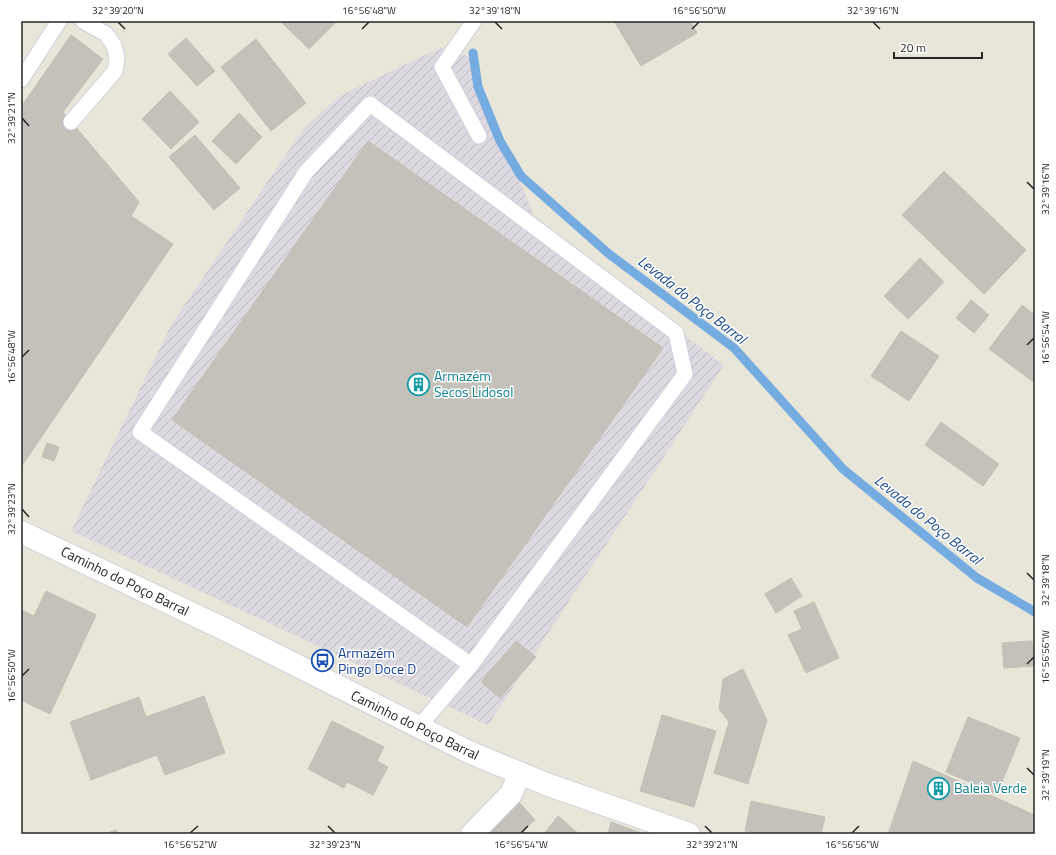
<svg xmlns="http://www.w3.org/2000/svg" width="1056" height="855" font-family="'Titillium Web',sans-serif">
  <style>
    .industrial { fill: url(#industrial-furrows) }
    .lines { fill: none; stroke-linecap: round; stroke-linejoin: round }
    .stream { stroke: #74ace1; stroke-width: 9 }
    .building { fill: #c3c1b9; stroke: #c3c1b3 }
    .lane-casing { stroke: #cfcede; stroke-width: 17 }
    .street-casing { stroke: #cfcede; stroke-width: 24 }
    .secondary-casing { stroke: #cfcede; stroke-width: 24 }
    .lane { stroke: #fff; stroke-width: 15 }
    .street { stroke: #fff; stroke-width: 22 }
    .secondary { stroke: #fff; stroke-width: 22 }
    .ticks { fill: none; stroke: #262626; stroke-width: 1.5 }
    .labels { text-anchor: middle; stroke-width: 3; stroke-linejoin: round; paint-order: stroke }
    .culture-label { font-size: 14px; fill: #0d838f; stroke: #fff; text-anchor: start }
    .street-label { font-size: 14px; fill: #262626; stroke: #fff }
    .transit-label { font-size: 14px; fill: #164399; stroke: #fff; text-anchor: start }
    .water-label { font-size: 15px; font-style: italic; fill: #194988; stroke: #fff }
    .neatline { fill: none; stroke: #262626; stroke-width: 1.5 }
    .ticks-label { font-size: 10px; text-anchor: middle; fill: #262626 }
  </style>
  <defs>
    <pattern id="industrial-furrows" width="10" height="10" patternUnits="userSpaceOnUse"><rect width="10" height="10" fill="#ddd9e1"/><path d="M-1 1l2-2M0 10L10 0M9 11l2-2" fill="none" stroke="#bebac1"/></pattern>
  </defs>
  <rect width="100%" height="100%" fill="#e8e5d9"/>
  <path class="industrial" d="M 440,48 L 471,57 L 538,226 L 724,365 L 488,725 L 71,531 L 171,325 L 304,128 L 341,95 Z"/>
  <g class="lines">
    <path class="stream" d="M 473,53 L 478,87 L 500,141 L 521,176 L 609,254 L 734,348 L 843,469 L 977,578 L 1035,612"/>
  </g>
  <path class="building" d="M 280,21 L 337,21 L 309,49 Z
    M 614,21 L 690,21 L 697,33 L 641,66 Z
    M 71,35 L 103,59 L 63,112 L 139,202 L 131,216 L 173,244 L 21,467 L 21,107 Z
    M 186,38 L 215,71 L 197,86 L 168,54 Z
    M 256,39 L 306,103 L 271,131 L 221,67 Z
    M 170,91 L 199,122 L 171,149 L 142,119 Z
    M 239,113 L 262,137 L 236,164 L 212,141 Z
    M 195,135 L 240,188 L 214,210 L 169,157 Z
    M 368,141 L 663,348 L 467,627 L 172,420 Z
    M 944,171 L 1026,250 L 984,294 L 902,215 Z
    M 920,258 L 944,282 L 908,319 L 884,296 Z
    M 971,300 L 989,315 L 974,333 L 956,318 Z
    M 1022,305 L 1035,315 L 1035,383 L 989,349 Z
    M 901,331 L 939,356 L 909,401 L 871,376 Z
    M 941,422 L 999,464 L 983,486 L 925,445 Z
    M 47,443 L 59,447 L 54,461 L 42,457 Z
    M 791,578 L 802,596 L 776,613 L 765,594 Z
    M 46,591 L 96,615 L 50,714 L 21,700 L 21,610 L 34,616 Z
    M 814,602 L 839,658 L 806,673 L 788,635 L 802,629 L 794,611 Z
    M 516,641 L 536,657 L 500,698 L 481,682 Z
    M 1032,641 L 1034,666 L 1004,668 L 1002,643 Z
    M 743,669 L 767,720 L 748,784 L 714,773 L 729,722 L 719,709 L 723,679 Z
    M 204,696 L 225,753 L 165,775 L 157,755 L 91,780 L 70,722 L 139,697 L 146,717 Z
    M 662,715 L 716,731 L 694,807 L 640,791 Z
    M 968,717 L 1020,738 L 997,794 L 946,772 Z
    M 332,721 L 384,747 L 377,761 L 388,767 L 373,795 L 347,782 L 344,788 L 308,769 Z
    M 913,761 L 1035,815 L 1035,834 L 888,834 Z
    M 518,801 L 535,820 L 522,831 L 525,834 L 487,834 Z
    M 751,801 L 825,817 L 821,834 L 760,834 L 745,831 Z
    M 558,816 L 579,834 L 544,834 Z
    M 611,822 L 644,834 L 608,834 Z
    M 116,830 L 118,834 L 105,834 Z"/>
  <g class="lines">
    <defs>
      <path id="lane" d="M 474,21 L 442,67 L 479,136
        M 21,80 L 59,21
        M 71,122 L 115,71 L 117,58 L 114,45 L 106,34 L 83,21
        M 418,728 L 471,665 L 685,374 L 676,333 L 370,104 L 306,172 L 140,432 L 471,665"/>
      <path id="street" d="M 472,834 L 511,794 L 520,773"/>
      <path id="secondary" d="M 21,532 L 224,629 L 469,752 L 546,784 L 689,834"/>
    </defs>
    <use href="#lane" class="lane-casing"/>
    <use href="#street" class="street-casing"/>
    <use href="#secondary" class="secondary-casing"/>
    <use href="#lane" class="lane"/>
    <use href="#street" class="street"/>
    <use href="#secondary" class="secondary"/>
  </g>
  <path class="ticks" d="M 118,22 L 125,29M 495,22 L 502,29M 873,22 L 880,29M 362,29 L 369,22M 692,29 L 699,22M 22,118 L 29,126M 1027,182 L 1034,189M 1027,345 L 1034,338M 22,357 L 29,350M 22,509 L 29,517M 1027,573 L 1034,580M 1027,664 L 1034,657M 22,676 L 29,669M 1027,768 L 1034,775M 328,826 L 335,833M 705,826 L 712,833M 190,833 L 198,826M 521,833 L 528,826M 852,833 L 859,826"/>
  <defs>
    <symbol id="building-ring" viewBox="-11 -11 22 22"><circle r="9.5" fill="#fff" stroke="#0f9aa8" stroke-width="1.5"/><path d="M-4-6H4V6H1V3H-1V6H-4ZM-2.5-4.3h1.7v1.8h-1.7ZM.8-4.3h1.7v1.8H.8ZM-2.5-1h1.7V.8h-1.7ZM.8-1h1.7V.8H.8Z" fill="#0f9aa8"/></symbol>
    <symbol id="bus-ring" viewBox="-11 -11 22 22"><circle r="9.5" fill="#fff" stroke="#1a4fb4" stroke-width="1.5"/><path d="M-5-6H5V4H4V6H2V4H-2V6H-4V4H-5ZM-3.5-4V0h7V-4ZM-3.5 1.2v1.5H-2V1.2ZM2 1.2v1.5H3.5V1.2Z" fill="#1a4fb4"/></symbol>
  </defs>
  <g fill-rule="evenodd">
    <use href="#building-ring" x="406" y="372" width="25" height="25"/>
    <use href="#bus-ring" x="310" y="648" width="25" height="25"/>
    <use href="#building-ring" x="926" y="776" width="25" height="25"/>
  </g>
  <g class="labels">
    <g class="culture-label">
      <text x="434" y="381">Armazém<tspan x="434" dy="16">Secos Lidosol</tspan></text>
      <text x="954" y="793">Baleia Verde</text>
    </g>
    <g class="street-label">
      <text transform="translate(125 581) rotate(26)" y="5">Caminho do Poço Barral</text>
      <text transform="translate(415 725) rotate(26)" y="5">Caminho do Poço Barral</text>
    </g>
    <g class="transit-label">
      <text x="338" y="658">Armazém<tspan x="338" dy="16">Pingo Doce D</tspan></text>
    </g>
    <g class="water-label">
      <text transform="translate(692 300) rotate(38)" y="5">Levada do Poço Barral</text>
      <text transform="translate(928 520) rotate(39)" y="5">Levada do Poço Barral</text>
    </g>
  </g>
  <rect width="1056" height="855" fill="none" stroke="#ffffff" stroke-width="44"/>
  <path d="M894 52v6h88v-6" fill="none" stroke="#262626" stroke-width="2"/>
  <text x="900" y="52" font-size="12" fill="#262626" stroke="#ffffff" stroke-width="3" paint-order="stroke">20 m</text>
  <rect x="22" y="22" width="1012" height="811" class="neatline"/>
  <g class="ticks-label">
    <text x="118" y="14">32°39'20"N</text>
    <text x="369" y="14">16°56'48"W</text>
    <text x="495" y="14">32°39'18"N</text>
    <text x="699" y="14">16°56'50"W</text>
    <text x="873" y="14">32°39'16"N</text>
    <text transform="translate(11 118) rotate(-90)" y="4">32°39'21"N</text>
    <text transform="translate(1045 189) rotate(-90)" y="4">32°39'16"N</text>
    <text transform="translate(1045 338) rotate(-90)" y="4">16°56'54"W</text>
    <text transform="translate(11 357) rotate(-90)" y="4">16°56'48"W</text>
    <text transform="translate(11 509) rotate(-90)" y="4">32°39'23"N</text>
    <text transform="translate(1045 580) rotate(-90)" y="4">32°39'18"N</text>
    <text transform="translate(1045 657) rotate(-90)" y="4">16°56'56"W</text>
    <text transform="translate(11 676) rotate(-90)" y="4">16°56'50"W</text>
    <text transform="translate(1045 775) rotate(-90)" y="4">32°39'19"N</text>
    <text x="190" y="848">16°56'52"W</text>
    <text x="335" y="848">32°39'23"N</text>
    <text x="521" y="848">16°56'54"W</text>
    <text x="712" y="848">32°39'21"N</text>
    <text x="852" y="848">16°56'56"W</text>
  </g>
</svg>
